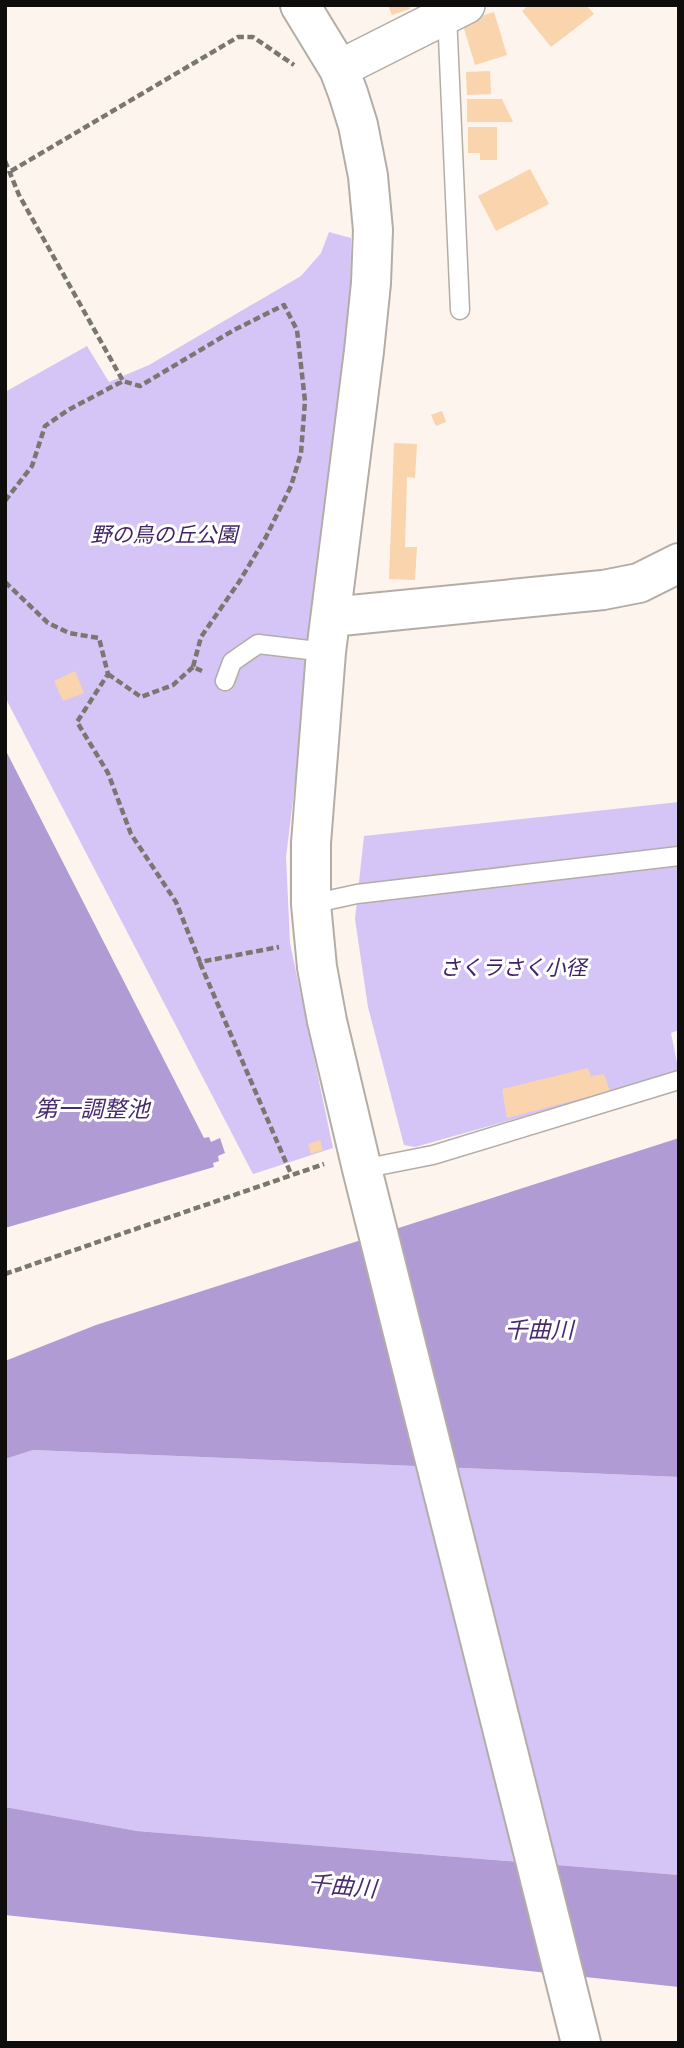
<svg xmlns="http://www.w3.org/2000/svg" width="684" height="2048" font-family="'Roboto Serif','Noto Sans JP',serif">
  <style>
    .green { fill: #d5c4f6 }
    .water { fill: #b09bd4 }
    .building { fill: #f9d4ac }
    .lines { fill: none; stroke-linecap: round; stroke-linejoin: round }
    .service-casing { stroke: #b4ada6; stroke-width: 21 }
    .minor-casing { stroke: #b4ada6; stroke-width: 40 }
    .tertiary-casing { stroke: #b4ada6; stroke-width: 42 }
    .path { stroke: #7a7671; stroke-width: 4.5; stroke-dasharray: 7 3.5; stroke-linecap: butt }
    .service { stroke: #fff; stroke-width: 18 }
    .minor { stroke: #fff; stroke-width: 37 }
    .tertiary { stroke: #fff; stroke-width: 38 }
    .labels { text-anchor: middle; stroke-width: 6; stroke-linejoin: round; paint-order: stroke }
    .park-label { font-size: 21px; font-style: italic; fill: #402265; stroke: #fff }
    .water-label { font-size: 23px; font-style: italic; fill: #482b6f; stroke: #fff }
  </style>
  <rect width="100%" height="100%" fill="#fcf4ed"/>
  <path class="green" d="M 329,232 L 351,238 L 350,331 L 286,857 L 290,943 L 333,1148 L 253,1174 L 5,697 L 5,392 L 87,346 L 109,382 L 149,365 L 301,276 L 321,253 Z
    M 679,802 L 679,1030 L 671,1033 L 679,1073 L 415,1147 L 404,1145 L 368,1007 L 355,919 L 364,836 Z
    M 33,1450 L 679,1477 L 679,1875 L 137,1831 L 5,1807 L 5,1459 Z"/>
  <path class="water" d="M 5,749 L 204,1138 L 209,1137 L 211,1142 L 220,1138 L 225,1153 L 218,1156 L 219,1161 L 213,1163 L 214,1167 L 5,1228 Z
    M 679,1138 L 679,1477 L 33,1450 L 5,1459 L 5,1361 L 96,1325 Z
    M 5,1807 L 137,1831 L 679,1875 L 679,1987 L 5,1915 Z"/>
  <path class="building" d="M 388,5 L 409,5 L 410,9 L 392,15 Z
    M 529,5 L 586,5 L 594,14 L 551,47 L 522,11 Z
    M 494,12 L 507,55 L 475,65 L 462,22 Z
    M 490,71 L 491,94 L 467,95 L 466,72 Z
    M 467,99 L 502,99 L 513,122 L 467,122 Z
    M 468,127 L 497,127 L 497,160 L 480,160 L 480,153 L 468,153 Z
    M 530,169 L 549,204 L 496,231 L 478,196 Z
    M 442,411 L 446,422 L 436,426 L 431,415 Z
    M 394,443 L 417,444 L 415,478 L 407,477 L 405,547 L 417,547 L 415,580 L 389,579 Z
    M 75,671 L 84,693 L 63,701 L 54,681 Z
    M 588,1068 L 591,1076 L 604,1074 L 610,1091 L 507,1118 L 502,1089 Z
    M 320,1140 L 323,1150 L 311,1154 L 308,1144 Z"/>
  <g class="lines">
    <defs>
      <path id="service" d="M 447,14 L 460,310
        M 225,681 L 232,662 L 258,644 L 326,652
        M 311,904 L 357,894 L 679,856
        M 362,1169 L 433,1155 L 679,1080"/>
      <path id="minor" d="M 339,69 L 466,5"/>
      <path id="tertiary" d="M 300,5 L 339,69 L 348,93 L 358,125 L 368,176 L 373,230 L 371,283 L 364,351 L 326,652 L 311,843 L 311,904 L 317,967 L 327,1021 L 362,1169 L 581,2043
        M 331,617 L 603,590 L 639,583 L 679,563"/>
    </defs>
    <use href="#service" class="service-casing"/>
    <use href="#minor" class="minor-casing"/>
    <use href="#tertiary" class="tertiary-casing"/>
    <path class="path" d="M 5,161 L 19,195 L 123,381
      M 11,171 L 238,37 L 253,37 L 294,65
      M 5,501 L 32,466 L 45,426 L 68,410 L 123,381 L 140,386 L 234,330 L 284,305 L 297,330 L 305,401 L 301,453 L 291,486 L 266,537 L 239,582 L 201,637 L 193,667 L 202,671
      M 5,582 L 48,623 L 69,633 L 99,638 L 108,674 L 77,722 L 108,773 L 131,834 L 176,902 L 200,962 L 279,947
      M 108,674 L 141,697 L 173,685 L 193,667
      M 200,963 L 291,1174
      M 5,1274 L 324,1164"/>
    <use href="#service" class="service"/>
    <use href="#minor" class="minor"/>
    <use href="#tertiary" class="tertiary"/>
  </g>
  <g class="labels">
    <g class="park-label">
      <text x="164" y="542">野の鳥の丘公園</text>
      <text x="513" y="975">さくラさく小径</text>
    </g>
    <g class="water-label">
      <text x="92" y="1117">第一調整池</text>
      <text x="539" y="1338">千曲川</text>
      <text transform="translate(342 1886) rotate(5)" y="8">千曲川</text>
    </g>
  </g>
  <rect width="684" height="2048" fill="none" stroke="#0f0d0b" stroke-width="14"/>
</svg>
